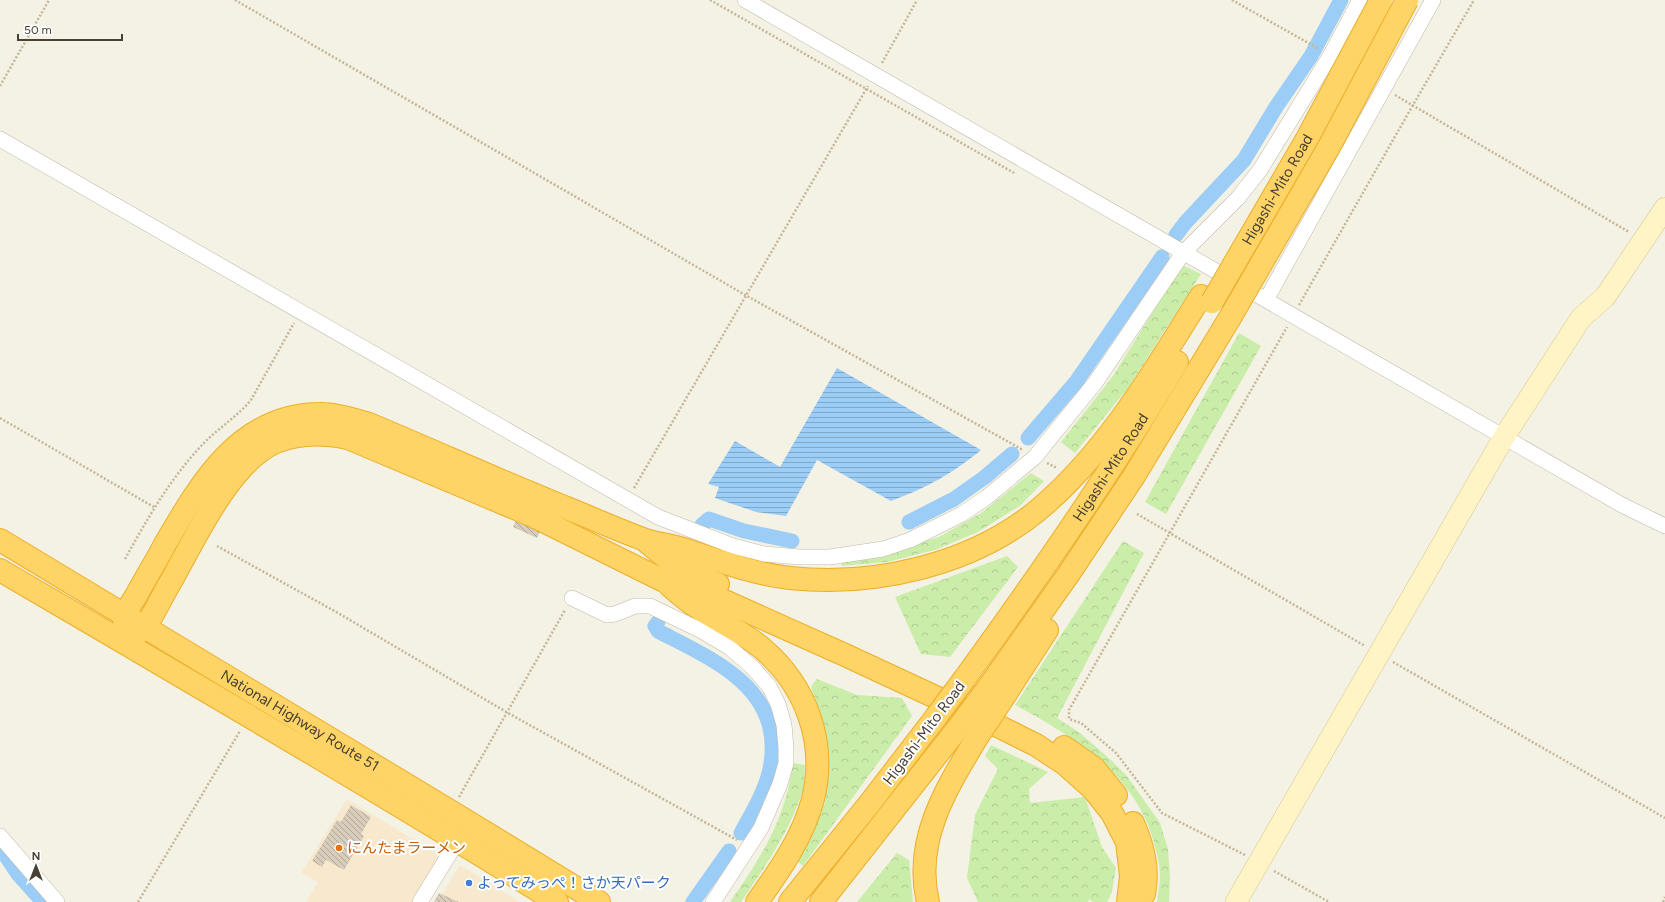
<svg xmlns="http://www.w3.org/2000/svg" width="1665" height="902" font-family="Figtree,'Noto Sans JP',sans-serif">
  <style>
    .commercial { fill: #f8e9ce }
    .forest { fill: url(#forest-crowns) }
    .water { fill: url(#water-rules) }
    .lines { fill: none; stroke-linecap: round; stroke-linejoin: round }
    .canal { stroke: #9bcdf7; stroke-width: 15 }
    .building { fill: url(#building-back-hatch) }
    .street-casing { stroke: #c1b9a7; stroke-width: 16 }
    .secondary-casing { stroke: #d8c990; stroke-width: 22 }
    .highway-casing { stroke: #ecae27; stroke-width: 24 }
    .path { stroke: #c4b697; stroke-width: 2.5; stroke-dasharray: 2 2; stroke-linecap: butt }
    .street { stroke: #fff; stroke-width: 15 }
    .secondary { stroke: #fff4c5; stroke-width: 21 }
    .highway { stroke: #ffd466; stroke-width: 22 }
    .highway-bridge-casing { stroke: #ecae27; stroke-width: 24; stroke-linecap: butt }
    .highway-bridge { stroke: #ffd466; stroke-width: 22 }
    .food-dot { fill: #e8710a; stroke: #fff; stroke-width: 1.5 }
    .shop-dot { fill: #3f7fe0; stroke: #fff; stroke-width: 1.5 }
    .labels { text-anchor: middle; stroke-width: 4; stroke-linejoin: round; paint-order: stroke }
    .street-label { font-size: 15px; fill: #484134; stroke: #fff }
    .food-label { font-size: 15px; fill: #c56008; stroke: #fff; text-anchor: start }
    .shop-label { font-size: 15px; fill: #366cbe; stroke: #fff; text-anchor: start }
  </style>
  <defs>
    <pattern id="forest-crowns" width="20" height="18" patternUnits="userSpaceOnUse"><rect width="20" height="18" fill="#cbedaa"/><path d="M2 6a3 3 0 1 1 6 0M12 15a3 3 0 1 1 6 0" fill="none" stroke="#b0cc93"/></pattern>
    <pattern id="water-rules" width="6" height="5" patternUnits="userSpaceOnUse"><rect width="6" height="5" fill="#9bcdf7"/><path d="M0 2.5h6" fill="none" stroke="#80a8c9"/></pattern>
    <pattern id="building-back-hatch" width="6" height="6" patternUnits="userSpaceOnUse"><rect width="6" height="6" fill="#d7cdba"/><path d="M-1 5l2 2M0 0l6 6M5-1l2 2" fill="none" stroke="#b0a898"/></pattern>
  </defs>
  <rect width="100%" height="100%" fill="#f4f1e5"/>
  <path class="commercial" d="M 347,799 L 441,856 L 413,902 L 306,902 L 318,882 L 301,873 Z
    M 460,865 L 520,902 L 437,902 Z"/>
  <path class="forest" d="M 1182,265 L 1201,274 L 1128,388 L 1075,453 L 1061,442 L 1113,376 Z
    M 1239,333 L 1261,346 L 1166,514 L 1145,502 Z
    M 1031,473 L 1044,481 L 1021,505 L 978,532 L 935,550 L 887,562 L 842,566 L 842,562 L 886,553 L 939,537 L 981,513 Z
    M 1123,541 L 1144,553 L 1057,718 L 1080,733 L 1111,760 L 1127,776 L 1160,823 L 1168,849 L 1170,878 L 1169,902 L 1157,902 C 1158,893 1160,884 1160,875 C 1160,863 1156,850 1153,839 C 1132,771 1074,737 1015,705 Z
    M 1007,556 L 1018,567 L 950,657 L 921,654 L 895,597 Z
    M 817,679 L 857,695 L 902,698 L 912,716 L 803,866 L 798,862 L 825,803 L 829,754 L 811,686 Z
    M 991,745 L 1048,772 L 1029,789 L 1030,803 L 1085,797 L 1102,847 L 1116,868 L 1112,892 L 1107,902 L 1093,902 L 1089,899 L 1088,902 L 978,902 L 967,878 L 975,815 L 998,769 L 985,756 Z
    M 793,763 L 805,765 C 804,773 805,782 803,790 C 790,831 765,867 741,902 L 730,902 C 761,858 786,818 793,763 Z
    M 897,853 L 909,860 L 913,902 L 857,902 Z"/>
  <path class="water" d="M 837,368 L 981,450 C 952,474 926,488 891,501 L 817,460 L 786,516 L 756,512 L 715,498 L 719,487 L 708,484 L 735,441 L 780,467 Z"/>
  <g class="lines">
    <path class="canal" d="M 1176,235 L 1185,223 L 1244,160 L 1276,107 L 1311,56 L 1341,0
      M 1028,438 L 1076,382 L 1162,257
      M 909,522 L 954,499 L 985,477 L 1012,454
      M 702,525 L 709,519 L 744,531 L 792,541
      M 658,622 L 655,626 L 658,631 C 716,661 786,690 770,769 C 765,792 752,813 741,833
      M 0,847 L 18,874 L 43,902
      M 693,902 L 729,851"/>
  </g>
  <path class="building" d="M 533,481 L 558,492 L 537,538 L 513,527 Z
    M 351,805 L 371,817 L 361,834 L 364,836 L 344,870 L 326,860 L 322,867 L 312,861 L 337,820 L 341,822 Z
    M 439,893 L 459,902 L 434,902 Z"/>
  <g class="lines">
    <defs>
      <path id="street" d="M 745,0 L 1622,505 L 1665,526
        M 0,139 L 658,517 L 733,546 L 764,554 L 799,557 L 830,557 L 883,549 L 910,540 L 962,514 L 987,497 L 1035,457 L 1051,437 L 1095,383 L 1183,253 L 1238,198 L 1260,170 L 1330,56 L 1360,0
        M 1266,300 L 1433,0
        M 572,598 L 607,615 L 615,614 L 635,606 L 650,606 L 700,630 L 729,647 L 752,667 L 769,686 L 778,704 L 784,725 L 786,748 L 786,763 L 780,784 L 761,828 L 713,902
        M 0,836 L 57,902
        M 420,902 L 458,840"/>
      <path id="secondary" d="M 1236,902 L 1504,437 L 1581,318 L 1605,297 L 1665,208"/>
      <g id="highway">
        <path id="s1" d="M 0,540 L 450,811 L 599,902"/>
        <path d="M 648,543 L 675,565 L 718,584"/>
        <path d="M 0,570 C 186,679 373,788 557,902"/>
        <path d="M 670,586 C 678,593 686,600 694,605 C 717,621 742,631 763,649 C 806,686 827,742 813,799 C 803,837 780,870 757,902"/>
        <path d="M 124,642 C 125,634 123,622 125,615 C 128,608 132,602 136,596 C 145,579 155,563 164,546 C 200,484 240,413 322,414 C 338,414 354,420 369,424 C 436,452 502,482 569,509 C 594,519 618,530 643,539 C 656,544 672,545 686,550 C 720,561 754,574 790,578 C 874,587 971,565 1037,511 C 1105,455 1155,370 1201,296"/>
        <path d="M 124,642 C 131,637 139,633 144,628 C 152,619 163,594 170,583 C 194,541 230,461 276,442 C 300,432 324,433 348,438 L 531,515 L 662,580 L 700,590 L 845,655 L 1000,727 L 1036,745 L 1065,764 L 1093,789 L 1112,813 L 1127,842 L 1131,876 L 1128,902"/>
        <path id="s2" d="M 965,678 C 1040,575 1112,471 1177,362"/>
        <path d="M 988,688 L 1068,575 L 1134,476 L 1231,316"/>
        <path d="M 1005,695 L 1047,630"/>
        <path d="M 1064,747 L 1094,768 L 1116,795"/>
        <path d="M 1133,823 C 1143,846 1149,868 1144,894"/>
        <path d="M 790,902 L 870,803 L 936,717"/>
        <path d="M 821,902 L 958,728"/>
        <path d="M 928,902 C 913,840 947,787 978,736"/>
      </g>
    </defs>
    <use href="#street" class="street-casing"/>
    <use href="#secondary" class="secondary-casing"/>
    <use href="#highway" class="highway-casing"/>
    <path class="path" d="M 235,0 L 747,296 L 1023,450
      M 710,0 L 1016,174
      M 1232,0 L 1319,49
      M 882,63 L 917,0
      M 0,86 L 49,0
      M 1395,95 L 1629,232
      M 1299,305 L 1413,105 L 1474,0
      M 0,418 L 154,507
      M 1047,463 L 1057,468
      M 634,488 L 868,86
      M 1137,514 L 1365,646
      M 217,546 L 338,613 L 508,713 L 737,840
      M 125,559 C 147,519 170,479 202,445 C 217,429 237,417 251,400 L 294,323
      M 1393,662 L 1665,818
      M 459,797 L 565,610
      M 1245,855 L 1162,813 L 1116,753 L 1081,723 L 1069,719 L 1069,710 L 1287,327
      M 1274,871 L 1329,902
      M 138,902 L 240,731
      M 1663,902 L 1665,897"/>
    <use href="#street" class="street"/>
    <use href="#secondary" class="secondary"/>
    <use href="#highway" class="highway"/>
    <defs>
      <g id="highway-bridge">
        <path id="s3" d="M 1212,302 L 1308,137 L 1381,0"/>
        <path d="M 1231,316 L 1330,145 L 1407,0"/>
        <path d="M 936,717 L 965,678"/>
        <path d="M 958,728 L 988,688"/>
        <path d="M 978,736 L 1005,695"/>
      </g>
    </defs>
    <use href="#highway-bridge" class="highway-bridge-casing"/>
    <use href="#highway-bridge" class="highway-bridge"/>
  </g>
  <circle class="food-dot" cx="339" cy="848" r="4"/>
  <circle class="shop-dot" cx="469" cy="883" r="4"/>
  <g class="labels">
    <g class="street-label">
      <text dy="5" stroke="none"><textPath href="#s3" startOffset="130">Higashi-Mito Road</textPath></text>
      <text dy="5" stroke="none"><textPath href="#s2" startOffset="256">Higashi-Mito Road</textPath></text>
      <text dy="5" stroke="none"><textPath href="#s1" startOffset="350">National Highway Route 51</textPath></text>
      <text transform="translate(924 733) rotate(-53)" y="5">Higashi-Mito Road</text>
    </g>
    <g class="food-label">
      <text x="347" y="853">にんたまラーメン</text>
    </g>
    <g class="shop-label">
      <text x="477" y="888">よってみっぺ！さか天パーク</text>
    </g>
  </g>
  <g transform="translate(36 866)" stroke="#ffffff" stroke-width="3" paint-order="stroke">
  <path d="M0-3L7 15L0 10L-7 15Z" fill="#484134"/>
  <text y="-6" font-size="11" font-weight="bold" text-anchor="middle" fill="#484134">N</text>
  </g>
  <path d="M18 34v6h104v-6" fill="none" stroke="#484134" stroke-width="2"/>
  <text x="24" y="34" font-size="12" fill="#484134" stroke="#ffffff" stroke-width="3" paint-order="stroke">50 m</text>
</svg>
